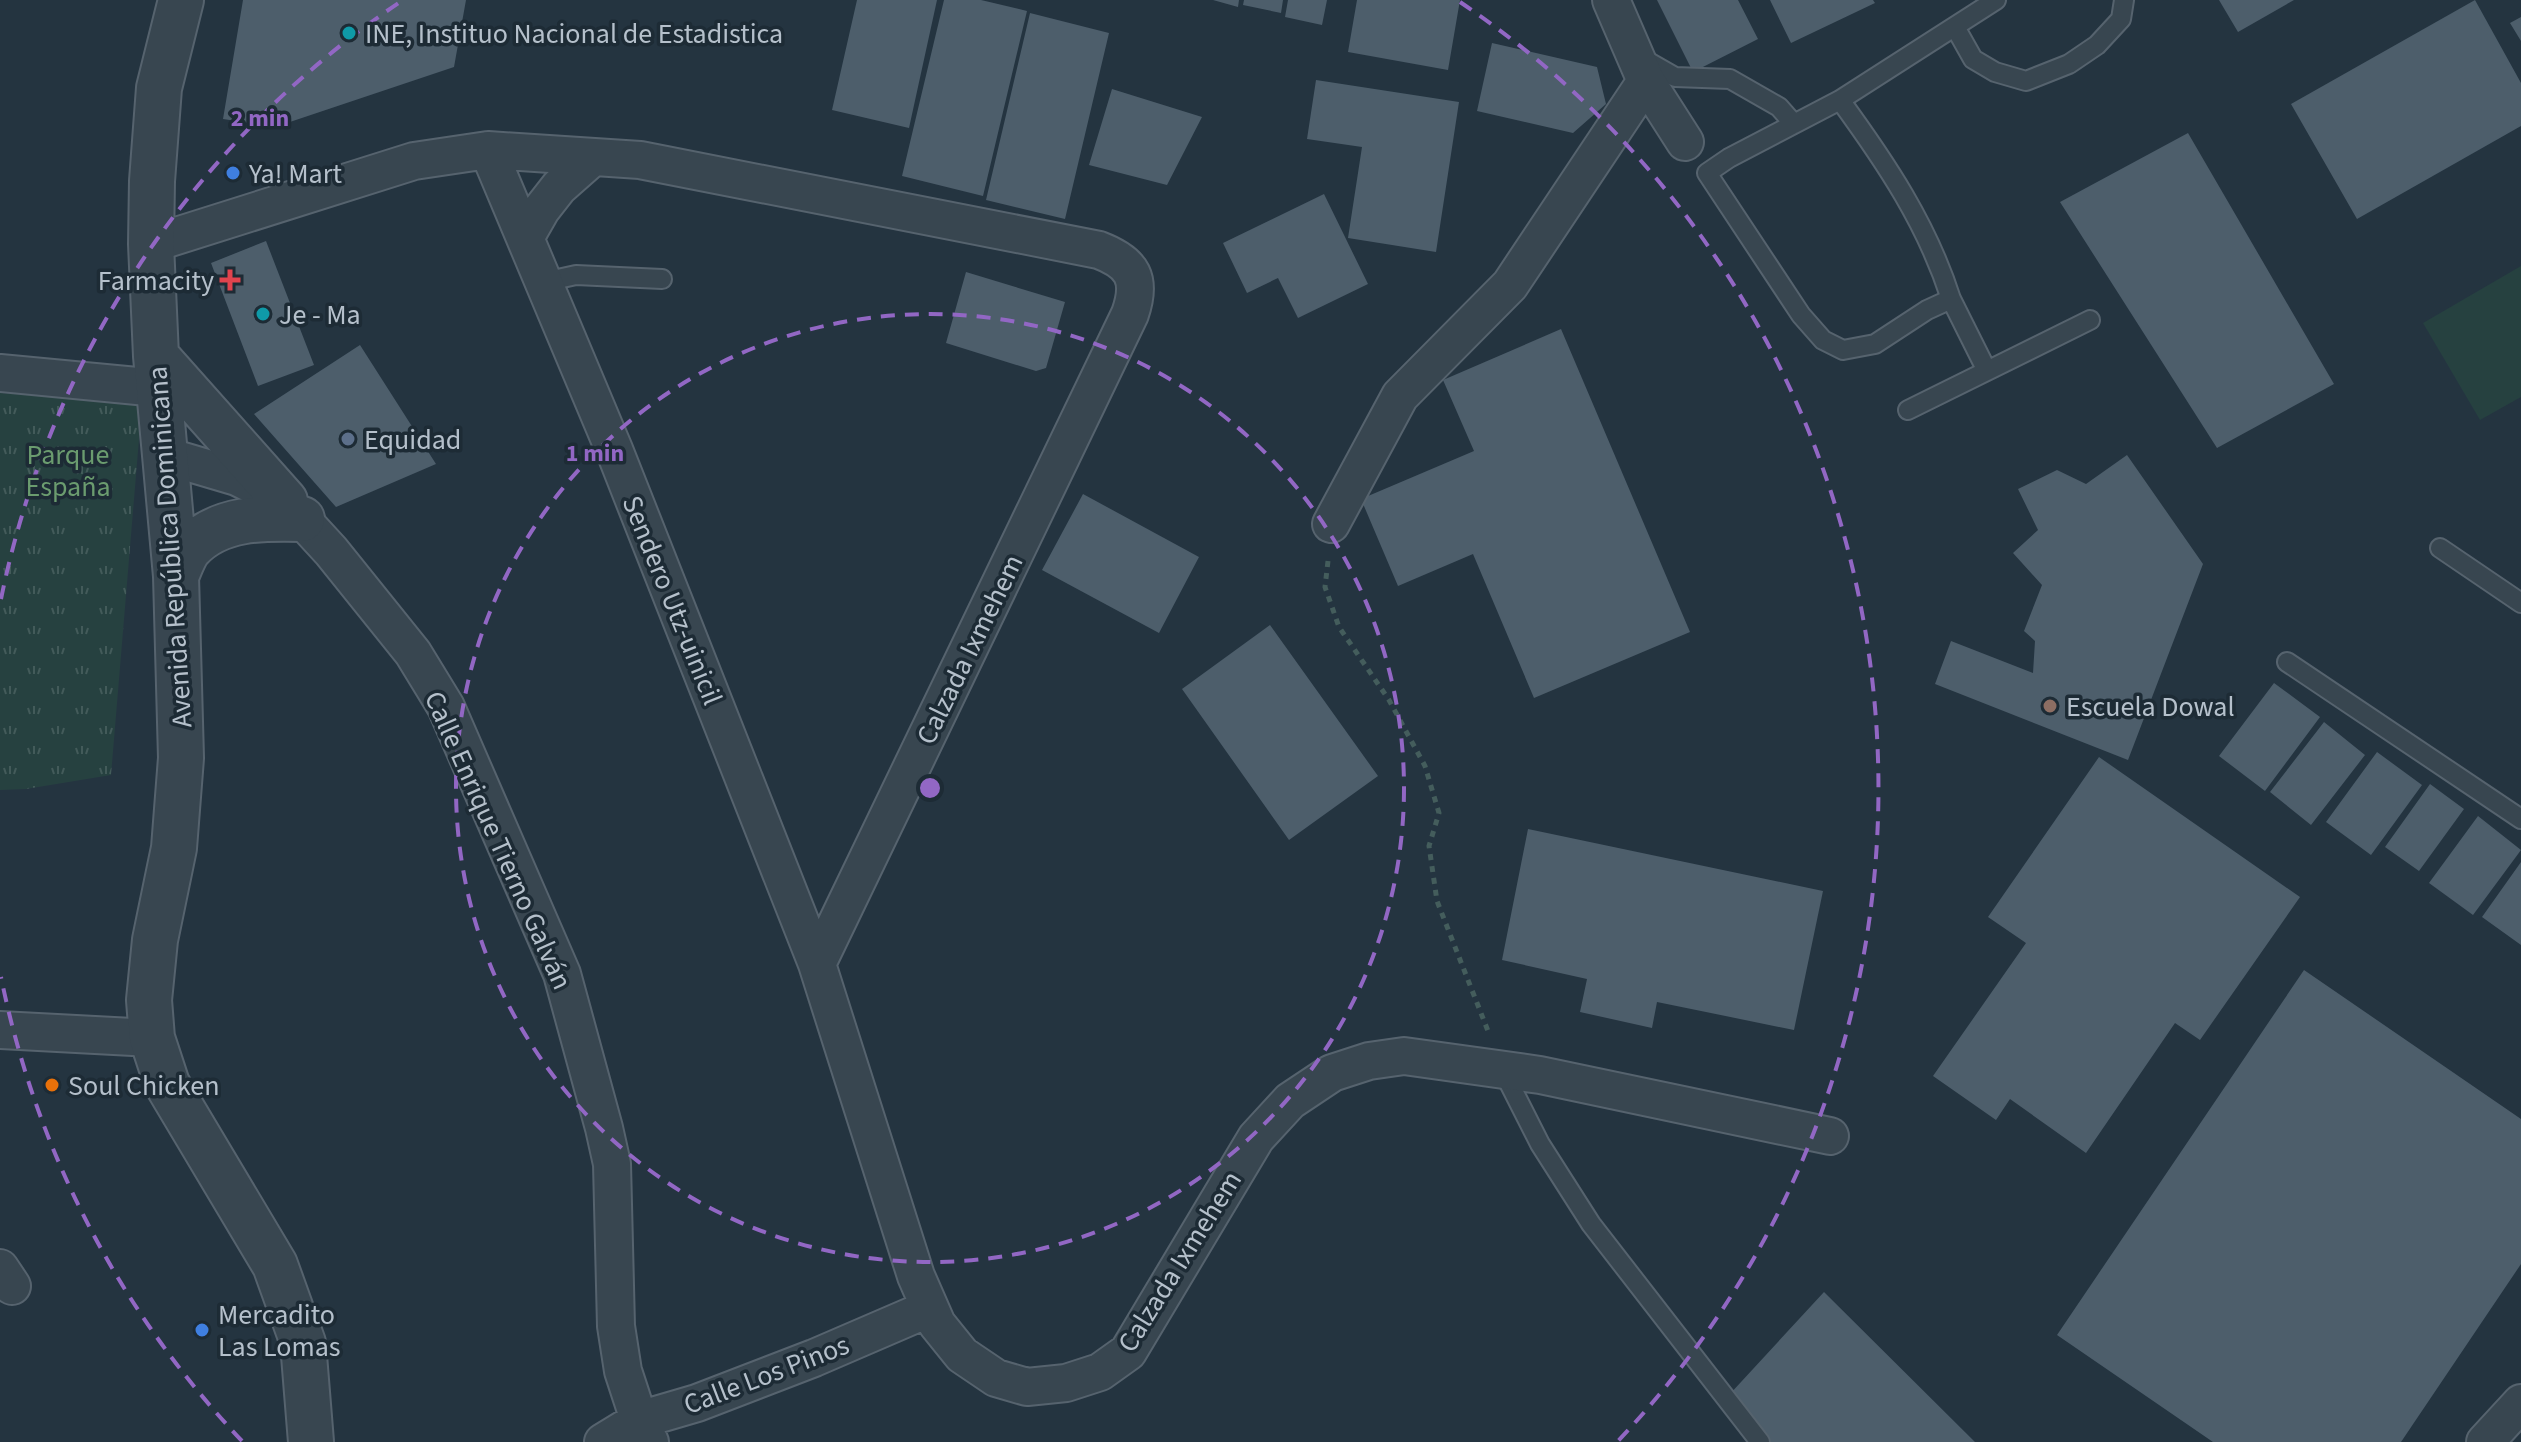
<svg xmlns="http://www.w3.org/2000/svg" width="2521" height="1442" font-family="'Source Sans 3',sans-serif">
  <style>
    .park { fill: url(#park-tufts) }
    .pitch { fill: #264140 }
    .building { fill: #4d5e6b }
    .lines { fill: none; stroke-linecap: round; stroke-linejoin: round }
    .service-casing { stroke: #56636e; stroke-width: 22 }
    .minor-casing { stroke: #56636e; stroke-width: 40 }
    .tertiary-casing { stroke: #56636e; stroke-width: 48 }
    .path { stroke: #445d5c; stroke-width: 5; stroke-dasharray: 6 6; stroke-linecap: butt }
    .service { stroke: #384650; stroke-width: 18 }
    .minor { stroke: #384650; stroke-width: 36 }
    .tertiary { stroke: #384650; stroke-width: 44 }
    .ring { fill: none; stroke: #9267c4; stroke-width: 4; stroke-dasharray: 14 10 }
    .culture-dot { fill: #0f9aa8; stroke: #1d2b35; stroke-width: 3 }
    .shop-dot { fill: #3f7fe0; stroke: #1d2b35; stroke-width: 3 }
    .health-dot { fill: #e0444e; stroke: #1d2b35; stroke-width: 3 }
    .service-dot { fill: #5c6f8a; stroke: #1d2b35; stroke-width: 3 }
    .education-dot { fill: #8d6e63; stroke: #1d2b35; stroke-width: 3 }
    .food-dot { fill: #e8710a; stroke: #1d2b35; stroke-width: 3 }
    .labels { text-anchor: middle; stroke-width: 7; stroke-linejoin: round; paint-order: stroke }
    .poi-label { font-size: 28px; fill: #b5c0cb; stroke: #1d2b35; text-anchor: start }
    .park-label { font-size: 28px; fill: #6b9c6f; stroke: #1d2b35 }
    .street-label { font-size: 28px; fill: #b5c0cb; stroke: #1d2b35 }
    .centre { fill: #9267c4; stroke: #1d2b35; stroke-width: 4 }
    .ring-label { font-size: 24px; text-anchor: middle; font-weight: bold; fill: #9267c4; stroke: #1d2b35; stroke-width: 7; stroke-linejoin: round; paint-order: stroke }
  </style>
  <defs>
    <pattern id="park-tufts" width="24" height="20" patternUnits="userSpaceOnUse" patternTransform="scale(2)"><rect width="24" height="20" fill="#264140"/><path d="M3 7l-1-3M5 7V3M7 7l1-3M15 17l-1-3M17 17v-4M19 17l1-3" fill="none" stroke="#435b5a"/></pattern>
  </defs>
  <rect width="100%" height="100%" fill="#243440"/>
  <path class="park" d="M 0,393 L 142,403 L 111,775 L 26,789 L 0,790 Z"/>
  <path class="pitch" d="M 2521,266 L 2521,397 L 2480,420 L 2423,323 Z"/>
  <path class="building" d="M 243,0 L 466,0 L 454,67 L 275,127 L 223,119 Z
    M 857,0 L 937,0 L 909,128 L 832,110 Z
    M 944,0 L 981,0 L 1027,11 L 983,196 L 902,176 Z
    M 1213,0 L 1239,0 L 1238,7 Z
    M 1244,0 L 1283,0 L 1281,13 L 1243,5 Z
    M 1288,0 L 1327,0 L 1322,25 L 1285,17 Z
    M 1357,0 L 1460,0 L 1448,70 L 1348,52 Z
    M 1657,0 L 1738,0 L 1758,39 L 1693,72 Z
    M 1770,0 L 1873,0 L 1875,3 L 1791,43 Z
    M 2219,0 L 2294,0 L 2238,32 Z
    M 2475,0 L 2521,83 L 2521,126 L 2357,219 L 2291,104 Z
    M 1030,13 L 1109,33 L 1065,219 L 986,200 Z
    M 2521,17 L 2521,41 L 2510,23 Z
    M 1492,43 L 1597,67 L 1606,104 L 1573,133 L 1477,111 Z
    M 1316,80 L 1459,102 L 1436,252 L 1348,238 L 1362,147 L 1307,139 Z
    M 1112,89 L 1202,117 L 1167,185 L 1089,165 Z
    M 2188,133 L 2334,384 L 2217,448 L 2060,202 Z
    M 1324,194 L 1368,284 L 1298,318 L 1278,278 L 1247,293 L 1223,243 Z
    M 266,241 L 314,365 L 258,386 L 211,263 Z
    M 966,272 L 1065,302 L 1046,368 L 1036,371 L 946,343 Z
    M 1561,329 L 1690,632 L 1534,698 L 1473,554 L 1398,586 L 1361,499 L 1474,451 L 1443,380 Z
    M 360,345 L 436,464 L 336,507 L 254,414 Z
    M 2127,455 L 2203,564 L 2128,760 L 1935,684 L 1951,641 L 2033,673 L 2035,641 L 2024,631 L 2042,585 L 2013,553 L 2038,530 L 2018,489 L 2057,470 L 2086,484 Z
    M 1083,494 L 1199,557 L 1159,633 L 1042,570 Z
    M 1270,625 L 1378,776 L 1289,840 L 1182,689 Z
    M 2274,683 L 2320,717 L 2265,791 L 2219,756 Z
    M 2324,722 L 2365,755 L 2311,825 L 2270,792 Z
    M 2377,752 L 2422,785 L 2371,855 L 2326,822 Z
    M 2099,757 L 2300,897 L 2200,1040 L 2175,1023 L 2086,1153 L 2010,1099 L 1996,1120 L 1933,1076 L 2026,943 L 1988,917 Z
    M 2430,784 L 2464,809 L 2419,871 L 2385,847 Z
    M 2478,816 L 2521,850 L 2473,915 L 2429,883 Z
    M 1528,829 L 1823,891 L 1794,1030 L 1657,1002 L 1652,1028 L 1580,1012 L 1587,979 L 1502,960 Z
    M 2521,862 L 2521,945 L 2482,917 Z
    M 2304,970 L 2521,1119 L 2521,1264 L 2401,1442 L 2213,1442 L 2057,1335 Z
    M 1824,1292 L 1975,1442 L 1767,1442 L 1729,1395 Z"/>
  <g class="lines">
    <defs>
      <path id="service" d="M 1955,27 L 1973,59 L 1995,72 L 2026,81 L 2069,64 L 2097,45 L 2121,19 L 2124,0
        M 1640,57 L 1675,77 L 1730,79 L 1779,107 L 1794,124
        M 1840,100 C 1886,163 1927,224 1951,299 L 1927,310 L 1875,344 L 1843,350 L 1823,340 L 1801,315 L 1707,173 L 1729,158 L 1840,100 L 1996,0
        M 544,282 L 576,275 L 662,279
        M 1951,299 L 1987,371
        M 1908,410 L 2090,320
        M 2440,548 L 2521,603
        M 2287,662 L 2521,819
        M 1503,1071 L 1540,1144 L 1591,1224 L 1760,1442"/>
      <path id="minor" d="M 1611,0 L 1646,81 L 1685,142
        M 488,150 L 615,452 L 817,964 L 916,1276 L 937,1324 L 962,1355 L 996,1378 L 1027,1387 L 1066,1383 L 1100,1372 L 1128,1352 L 1256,1138 L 1290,1101 L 1332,1073 L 1369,1061 L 1404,1056 L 1540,1075 L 1830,1136
        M 525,238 L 541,210 L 559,187 L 593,157
        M 151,244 L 414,161 L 488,150 L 640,160 L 1099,250 C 1133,263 1142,279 1130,314 L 817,964
        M 0,373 L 158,388
        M 166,456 L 237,477 L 285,501 L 331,551 L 413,653 L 446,707 L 562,974 L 604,1128 L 612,1164 L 616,1326 L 623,1371 L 639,1420 L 650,1442
        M 1331,524 L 1400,396 L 1510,285 L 1646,81
        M 0,1030 L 152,1038
        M 0,1268 L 12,1286
        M 603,1442 L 639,1420 L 697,1403 L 814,1358 L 930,1308
        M 2485,1442 L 2521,1403"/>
      <path id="tertiary" d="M 181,0 L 159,88 L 152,181 L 151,244 L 156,356 L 176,576 L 181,758 L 174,848 L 155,940 L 149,1000 L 152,1038 L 167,1084 L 275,1265 L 303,1343 L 311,1442
        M 156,356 L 285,501
        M 176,576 C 180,567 184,555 190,548 C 219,517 263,518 302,519"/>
    </defs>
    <use href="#service" class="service-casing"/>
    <use href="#minor" class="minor-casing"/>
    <use href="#tertiary" class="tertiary-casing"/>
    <path class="path" d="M 1328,561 L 1325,587 L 1339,627 L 1389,700 L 1425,766 L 1439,813 L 1429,846 L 1437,901 L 1488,1031"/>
    <use href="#service" class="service"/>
    <use href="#minor" class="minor"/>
    <use href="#tertiary" class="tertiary"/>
  </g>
  <g class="ring">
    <circle cx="930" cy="788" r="474"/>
    <path d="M242 1441A948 948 0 0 1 1 977M1 599A948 948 0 0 1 400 2M1460 2A948 948 0 0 1 1618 1441"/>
  </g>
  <g class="culture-dot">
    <circle cx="349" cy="33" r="8"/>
    <circle cx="263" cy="314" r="8"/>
  </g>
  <g class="shop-dot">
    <circle cx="233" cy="173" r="8"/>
    <circle cx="202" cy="1330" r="8"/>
  </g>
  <path class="health-dot" d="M226 268h8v8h8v8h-8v8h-8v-8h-8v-8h8z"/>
  <circle class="service-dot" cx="348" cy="439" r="8"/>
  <circle class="education-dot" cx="2050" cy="706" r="8"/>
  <circle class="food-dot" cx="52" cy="1085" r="8"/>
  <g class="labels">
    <g class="poi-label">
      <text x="365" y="43">INE, Instituo Nacional de Estadistica</text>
      <text x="249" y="183">Ya! Mart</text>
      <text x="214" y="290" text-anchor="end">Farmacity</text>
      <text x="279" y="324">Je - Ma</text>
      <text x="364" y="449">Equidad</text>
      <text x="2066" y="716">Escuela Dowal</text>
      <text x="68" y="1095">Soul Chicken</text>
      <text x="218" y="1324">Mercadito<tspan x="218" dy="32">Las Lomas</tspan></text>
    </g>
    <g class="park-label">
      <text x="68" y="464">Parque<tspan x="68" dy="32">España</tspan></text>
    </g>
    <g class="street-label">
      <text transform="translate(169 547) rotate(-94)" y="10">Avenida República Dominicana</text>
      <text transform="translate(673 600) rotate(68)" y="10">Sendero Utz-uinicil</text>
      <text transform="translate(969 649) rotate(-64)" y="10">Calzada Ixmehem</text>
      <text transform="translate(499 840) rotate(66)" y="10">Calle Enrique Tierno Galván</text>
      <text transform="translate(1179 1261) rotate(-58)" y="10">Calzada Ixmehem</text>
      <text transform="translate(766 1374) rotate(-21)" y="10">Calle Los Pinos</text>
    </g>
  </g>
  <circle cx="930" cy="788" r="12" class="centre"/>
  <g class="ring-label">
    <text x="260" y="126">2 min</text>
    <text x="595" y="461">1 min</text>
  </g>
</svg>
